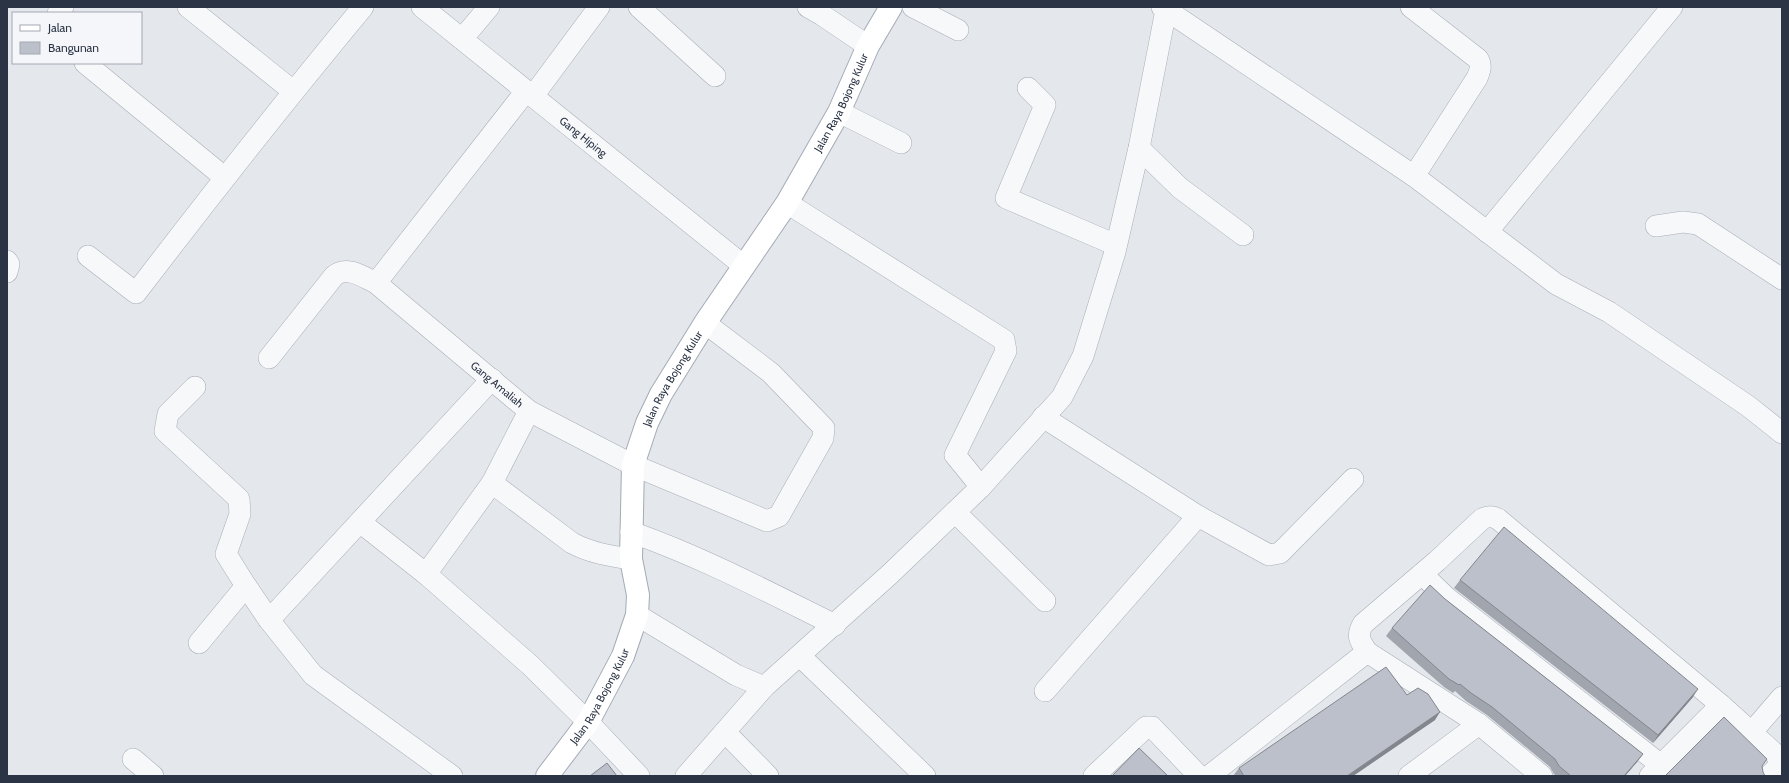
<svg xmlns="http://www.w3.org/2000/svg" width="1789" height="783" font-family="Cabin,sans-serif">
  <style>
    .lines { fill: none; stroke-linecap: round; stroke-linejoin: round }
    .minor-casing { stroke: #a9aeb7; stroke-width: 22 }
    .major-casing { stroke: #a3abb8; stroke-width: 24 }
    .minor { stroke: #f7f8fa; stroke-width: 21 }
    .major { stroke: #fff; stroke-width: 22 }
    .wall { fill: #a1a5ae }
    .shaded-wall { fill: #83868d }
    .building { fill: #bbc0ca; stroke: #83868d }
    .labels { text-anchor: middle; stroke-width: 3; stroke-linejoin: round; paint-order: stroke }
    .street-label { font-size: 11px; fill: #2b3445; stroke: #f4f6f9 }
  </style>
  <rect width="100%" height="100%" fill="#e4e7ec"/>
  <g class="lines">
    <defs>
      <g id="minor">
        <path d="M 188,7 L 293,91"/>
        <path id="s1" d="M 422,7 L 744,266"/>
        <path d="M 639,7 L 715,76"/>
        <path d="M 808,7 L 822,15 L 868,46"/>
        <path d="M 913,7 L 958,30"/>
        <path d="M 1162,7 L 1414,176 L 1556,284 L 1609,312 L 1748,406 L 1782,433"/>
        <path d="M 1411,7 L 1478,59 C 1482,66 1480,71 1477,78 L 1414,176"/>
        <path d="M 58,13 L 63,7"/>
        <path d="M 462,39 L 489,7"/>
        <path d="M 85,63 L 224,177"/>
        <path d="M 1028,88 L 1045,105 L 1006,198 L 1116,245"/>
        <path d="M 533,96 L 599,7"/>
        <path d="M 839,112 L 901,143"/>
        <path d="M 1139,148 L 1180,188 L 1243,235"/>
        <path d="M 787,203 L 1004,340 L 1006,351 L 955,455 L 981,487"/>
        <path d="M 1656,226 L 1683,222 L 1698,224 L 1782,279"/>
        <path d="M 1487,232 L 1672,7"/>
        <path d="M 88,256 L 136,293 C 210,196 285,101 363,7"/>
        <path d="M 7,261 L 9,264 L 7,272"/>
        <path d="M 376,283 L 526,91"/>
        <path id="s2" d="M 269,358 L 334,276 C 347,265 363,277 376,283 L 529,411 L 633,465 L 767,521 L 779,516 L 823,438 L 824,428 L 771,373 L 705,323"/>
        <path d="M 195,387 L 168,414 L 165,431 L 239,499 L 240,514 L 226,554 L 246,586 L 199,643"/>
        <path d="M 529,411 L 492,483 L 572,543 C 591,553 610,556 631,559"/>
        <path d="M 1043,417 L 1198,516 L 1269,555 L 1280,553 L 1353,479"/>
        <path d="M 955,512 L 1045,601"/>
        <path d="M 360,522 L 426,574 L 530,665 L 588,722 L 639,776"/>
        <path d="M 631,532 C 702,557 768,592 835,625"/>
        <path d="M 426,574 L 492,483"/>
        <path d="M 1422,574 L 1447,598 L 1661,765"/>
        <path d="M 246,586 L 269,620 L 313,675 L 452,776"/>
        <path d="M 637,615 L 736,675 L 764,687"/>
        <path d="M 269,620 L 492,379"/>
        <path d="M 1367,652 C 1360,641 1356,636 1363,624 L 1437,561 L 1482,519 C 1489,516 1492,516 1498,519 L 1721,705 L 1782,760"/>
        <path d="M 800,656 L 925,776"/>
        <path d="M 1045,691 L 1198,516"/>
        <path d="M 725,732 L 768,776"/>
        <path d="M 1751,733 L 1782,697"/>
        <path d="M 133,759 L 153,776"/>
        <path d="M 686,776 L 764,687 L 889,575 L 981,487 L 1062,397 L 1083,356 L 1115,252 L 1139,148 L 1166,10 L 1172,7"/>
        <path d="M 1094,776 L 1146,727 L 1152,727 L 1199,776"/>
        <path d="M 1209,776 L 1367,652 L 1479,724 L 1542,776"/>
        <path d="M 1409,776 L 1479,724"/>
        <path d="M 1650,776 L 1721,705"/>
        <path d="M 1769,776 L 1782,763"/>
      </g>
      <g id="major">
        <path id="s3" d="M 547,776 L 588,722 L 623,656 L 637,615 L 638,595 L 631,559 L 633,465 L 647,423 L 661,394 L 705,323 L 787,203 L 839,112 L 868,46 L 891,7"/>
      </g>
    </defs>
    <use href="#minor" class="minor-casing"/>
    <use href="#major" class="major-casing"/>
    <use href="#minor" class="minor"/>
    <use href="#major" class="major"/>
  </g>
  <path class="wall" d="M 1460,580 L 1693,697 L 1653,743 L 1454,588 Z
    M 1445,599 L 1643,754 L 1637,762 L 1625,776 L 1556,776 L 1554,774 L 1550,767 L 1487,715 L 1466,701 L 1455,691 L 1453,693 L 1444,687 L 1386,636 L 1392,628 Z
    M 1407,695 L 1435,720 L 1353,776 L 1233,776 L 1239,768 Z"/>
  <path class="shaded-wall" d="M 1698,689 L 1693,697 L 1653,743 L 1658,735 Z
    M 1440,712 L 1435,720 L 1353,776 L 1347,776 Z
    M 1643,754 L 1637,762 L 1625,776 L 1624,776 Z"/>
  <path class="building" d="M 1504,527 L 1698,689 L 1658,735 L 1460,580 Z
    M 1430,585 L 1445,599 L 1643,754 L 1624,776 L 1571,776 L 1559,766 L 1555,759 L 1492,707 L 1471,693 L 1460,684 L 1459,685 L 1449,679 L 1392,628 Z
    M 1386,667 L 1407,695 L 1418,688 L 1428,694 L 1440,712 L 1347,776 L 1244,776 L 1239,768 Z
    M 1724,717 L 1767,759 L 1762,766 L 1763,772 L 1765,776 L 1665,776 Z
    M 1139,748 L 1168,776 L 1112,776 Z
    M 607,763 L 617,776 L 590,776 Z"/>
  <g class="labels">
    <g class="street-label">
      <text dy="4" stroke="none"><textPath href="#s3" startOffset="756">Jalan Raya Bojong Kulur</textPath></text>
      <text dy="4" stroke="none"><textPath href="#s1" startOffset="207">Gang Hiping</textPath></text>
      <text dy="4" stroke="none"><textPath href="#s3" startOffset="432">Jalan Raya Bojong Kulur</textPath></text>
      <text dy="4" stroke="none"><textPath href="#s2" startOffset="308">Gang Amaliah</textPath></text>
      <text dy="4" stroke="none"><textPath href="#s3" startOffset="96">Jalan Raya Bojong Kulur</textPath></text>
    </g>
  </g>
  <rect width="1789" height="783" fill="none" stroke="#2b3445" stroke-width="16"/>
  <rect x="12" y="12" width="130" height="52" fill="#f4f6f9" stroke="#a4a8b1"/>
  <rect x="20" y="25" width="20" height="6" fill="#ffffff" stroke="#a4a8b1"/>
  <text x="48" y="32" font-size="12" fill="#2b3445">Jalan</text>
  <rect x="20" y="42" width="20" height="12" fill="#bbc0ca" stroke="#a4a8b1"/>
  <text x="48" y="52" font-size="12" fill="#2b3445">Bangunan</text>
</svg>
